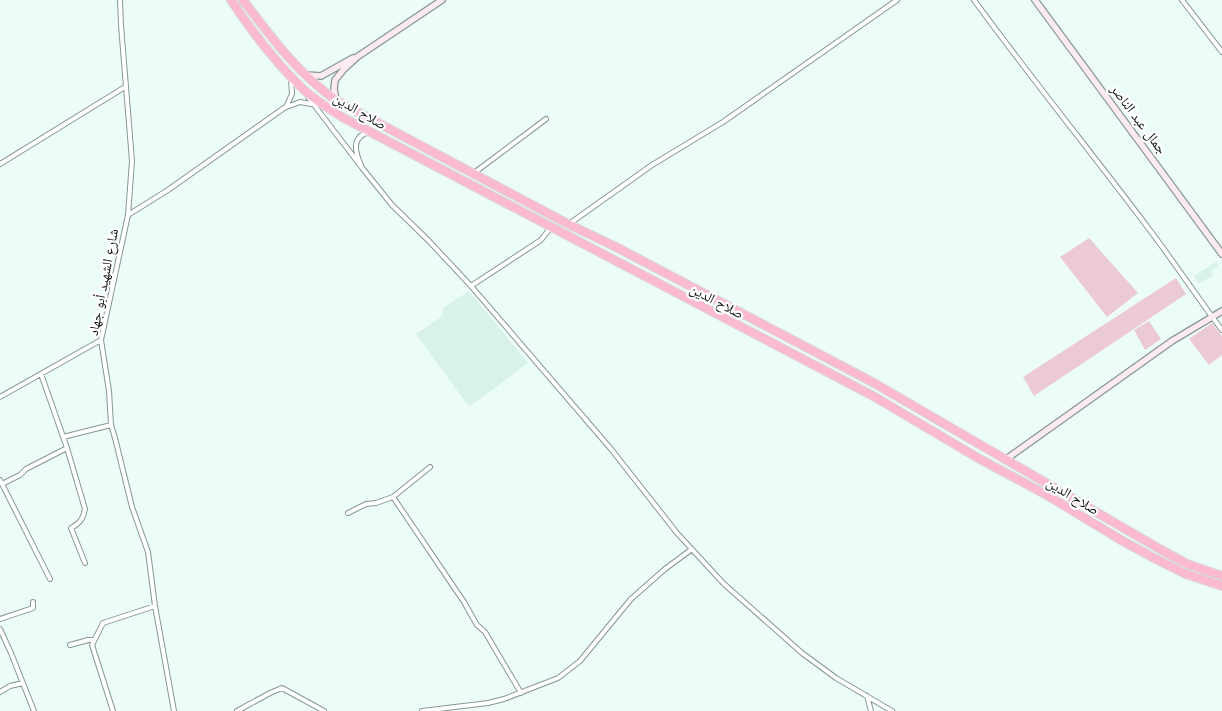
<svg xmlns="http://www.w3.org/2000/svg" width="1222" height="711" font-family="'Libre Baskerville','Noto Naskh Arabic',serif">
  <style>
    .built { fill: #d8f2e9 }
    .green { fill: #eccad4 }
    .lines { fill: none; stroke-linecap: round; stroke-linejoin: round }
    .street-casing { stroke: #879792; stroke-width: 6 }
    .secondary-casing { stroke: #879792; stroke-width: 8 }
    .highway-casing { stroke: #d8d9d9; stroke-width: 10 }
    .street { stroke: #fff; stroke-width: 4 }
    .secondary { stroke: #feeaf1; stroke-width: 5.5 }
    .highway { stroke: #fcbad0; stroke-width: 8 }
    .labels { text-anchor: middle; stroke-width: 4.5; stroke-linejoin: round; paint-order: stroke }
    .street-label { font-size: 14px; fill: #0e1412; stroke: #fff }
  </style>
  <rect width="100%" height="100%" fill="#ecfdf7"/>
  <path class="built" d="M 1216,262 L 1219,266 L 1211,271 L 1213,275 L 1199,284 L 1194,276 Z
    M 469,291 L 528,363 L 469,407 L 416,334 L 441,317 L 444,307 Z"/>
  <path class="green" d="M 1089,238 L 1138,293 L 1107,317 L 1060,257 Z
    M 1176,278 L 1186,294 L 1034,396 L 1023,377 Z
    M 1149,321 L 1161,339 L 1145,350 L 1134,330 Z
    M 1212,323 L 1222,336 L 1222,355 L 1209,365 L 1189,339 Z"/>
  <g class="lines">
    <defs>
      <path id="street" d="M 120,0 L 121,25 L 132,161 L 128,215 L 101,340 L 109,391 L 111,425 L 115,438 L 132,507 L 148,552 L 155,606 L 174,711
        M 974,0 C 1031,78 1091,152 1149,229 C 1174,262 1197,297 1222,330
        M 1182,0 L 1222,52
        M 308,97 L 363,169 L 392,205 L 428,240 L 471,286 L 611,449 L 677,533 L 724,584 L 802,653 L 836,678 L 892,711
        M 286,107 L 292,94 L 291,80
        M 0,164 L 125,87
        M 361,165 C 355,152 351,137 369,132
        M 474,173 L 546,119
        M 128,215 L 168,190 L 284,108 L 300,102 L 311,104
        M 569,224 L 652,165 L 723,122 L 897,0
        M 471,286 L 541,240 L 551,227
        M 41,374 L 67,448 L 85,509 C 83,519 80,523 71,528 L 85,563
        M 0,397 L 101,340
        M 63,437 L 111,425
        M 0,480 L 50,579
        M 2,484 L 20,475 L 26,469 L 67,448
        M 393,497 L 464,602 L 477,625 L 485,632 L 521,693
        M 348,513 L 366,504 L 376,503 L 393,497 L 430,467
        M 0,619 L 33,608 L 33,602
        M 0,629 L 11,653 L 34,711
        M 70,645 L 88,640 L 94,640
        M 0,692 L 10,686 L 23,683
        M 867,696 L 871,711
        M 113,711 L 92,645 L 103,623 L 155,606
        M 237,711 L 270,693 L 282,688 L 324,711
        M 422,711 L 488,703 L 504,699 L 558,678 L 580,661 L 631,599 L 665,569 L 692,549"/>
      <path id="secondary" d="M 1035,0 L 1222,254
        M 307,75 L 321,76 L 353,58
        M 336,100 L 334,89 L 335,80 L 344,69 L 357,57 L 442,0
        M 1005,460 L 1172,341 L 1222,311"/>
      <path id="highway" d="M 231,0 C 251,30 275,62 301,87 C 313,99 328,108 342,117 L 875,397 L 978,458 L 1045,494 L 1121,540 L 1154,558 L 1186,574 L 1222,586
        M 243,0 C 271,37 298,74 337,101 L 568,224 L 616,247 L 874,383 L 1158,548 L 1187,564 L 1222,576"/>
    </defs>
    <use href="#street" class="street-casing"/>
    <use href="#secondary" class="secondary-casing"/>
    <use href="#highway" class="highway-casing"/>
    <use href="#street" class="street"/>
    <use href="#secondary" class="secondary"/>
    <use href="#highway" class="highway"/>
  </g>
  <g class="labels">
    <g class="street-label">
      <text transform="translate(360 111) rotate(30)" y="5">صلاح الدين</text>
      <text transform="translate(1139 119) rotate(53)" y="5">جمال عبد الناصر</text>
      <text transform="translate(103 282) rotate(-79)" y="5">شارع الشهيد أبو جهاد</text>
      <text transform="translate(717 301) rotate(28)" y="5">صلاح الدين</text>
      <text transform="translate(1073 496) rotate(31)" y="5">صلاح الدين</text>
    </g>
  </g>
</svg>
